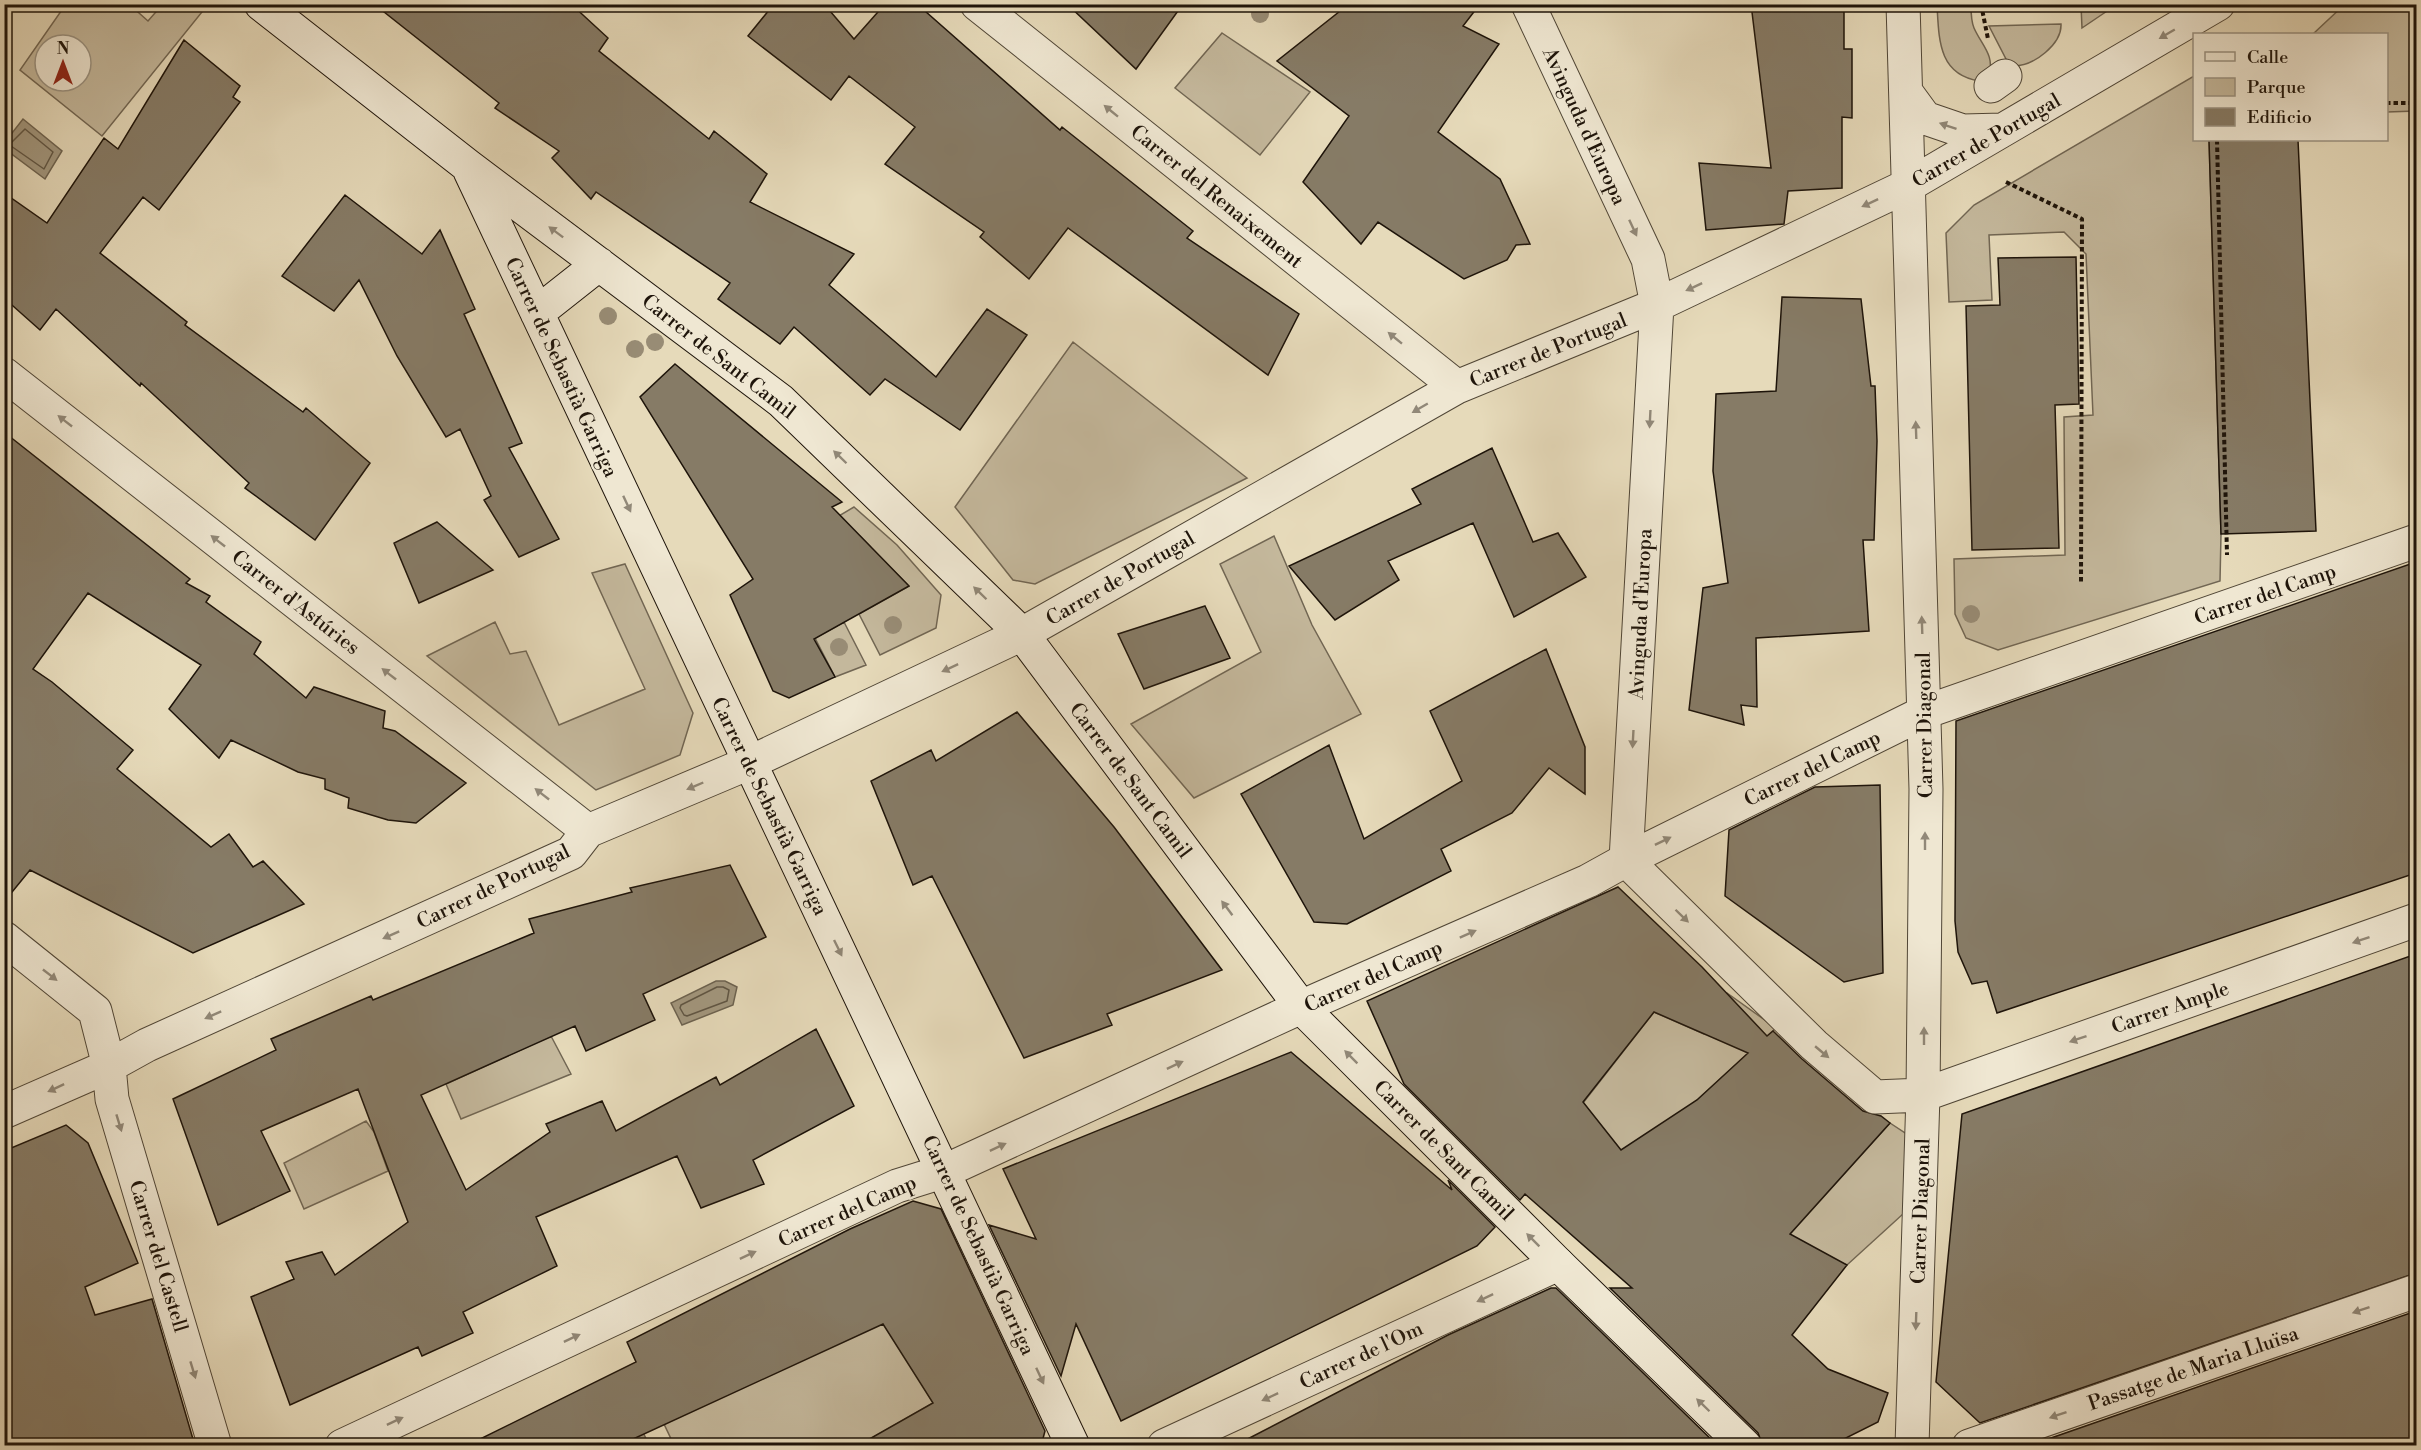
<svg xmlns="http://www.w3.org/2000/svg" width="2421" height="1450" font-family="'Libre Bodoni',serif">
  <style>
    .green { fill: #c4b89c; stroke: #716653; stroke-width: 1.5; fill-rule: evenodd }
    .water { fill: #a2977e; stroke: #6d6350; stroke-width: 1.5 }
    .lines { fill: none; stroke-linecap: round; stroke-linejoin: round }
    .shore { stroke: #605644; stroke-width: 1.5 }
    .building { fill: #867b66; stroke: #1e140a; stroke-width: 1.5; fill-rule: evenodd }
    .street-casing { stroke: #504636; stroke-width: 35 }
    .secondary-casing { stroke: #1e140a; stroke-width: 35 }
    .path { stroke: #1e140a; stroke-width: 4; stroke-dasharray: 4.5 3; stroke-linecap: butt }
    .street { stroke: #efe7d2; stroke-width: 33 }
    .secondary { stroke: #efe7d2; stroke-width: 33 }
    .tree { fill: #988c75 }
    .oneway { fill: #918878 }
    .labels { text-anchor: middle; stroke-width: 4.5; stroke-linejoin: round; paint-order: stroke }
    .street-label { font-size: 20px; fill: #1e140a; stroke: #efe7d2 }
  </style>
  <rect width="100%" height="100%" fill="#e6daba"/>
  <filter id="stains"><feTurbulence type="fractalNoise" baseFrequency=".00333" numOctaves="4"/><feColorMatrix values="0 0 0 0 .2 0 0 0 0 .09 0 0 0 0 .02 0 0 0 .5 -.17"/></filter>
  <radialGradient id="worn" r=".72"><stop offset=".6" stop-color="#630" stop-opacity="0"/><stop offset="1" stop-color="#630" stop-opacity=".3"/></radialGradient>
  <path class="green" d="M 66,4 L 87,5 L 91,7 L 93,5 L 130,5 L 148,21 L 162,5 L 192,5 L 202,12 L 102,136 L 20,70 ZM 45,45 L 81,45 L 81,81 L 45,81 Z
    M 1937,5 L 1971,5 C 1971,13 1971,21 1974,28 C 1982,46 1995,55 1989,76 L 1980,81 C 1938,75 1939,39 1937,5 Z
    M 2081,5 L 2081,4 L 2116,5 L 2082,28 Z
    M 2344,5 L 2416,5 L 2416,111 L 2387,112 L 2386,34 L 2313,34 Z
    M 2061,24 C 2062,44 2034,66 2014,66 L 2006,59 L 1989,26 Z
    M 1222,33 L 1310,92 L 1260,155 L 1175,88 Z
    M 2194,76 L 2194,140 L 2209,140 L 2221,534 L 2220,581 L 1998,650 L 1966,638 L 1955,614 L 1954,559 L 2065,555 L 2064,417 L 2093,415 L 2086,254 L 2064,232 L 1989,235 L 1992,300 L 1949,302 L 1946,233 L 1974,205 Z
    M 1073,342 L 1247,478 L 1035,584 L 1013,580 L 955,507 Z
    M 854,507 L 897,545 L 941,595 L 936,628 L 880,655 L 859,614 L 909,586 L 860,536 L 832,520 Z
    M 1274,536 L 1312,625 L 1361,714 L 1194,798 L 1131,724 L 1261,652 L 1220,564 Z
    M 625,564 L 693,713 L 680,755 L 596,790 L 427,656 L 495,622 L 510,654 L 526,651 L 559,725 L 645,689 L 592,573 Z
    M 844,622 L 866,665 L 835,677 L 815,638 Z
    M 1727,993 L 1776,1028 L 1697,1100 L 1625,1156 L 1583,1103 L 1654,1012 L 1704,1034 Z
    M 551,1036 L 571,1074 L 461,1119 L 446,1084 Z
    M 366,1121 L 374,1132 L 388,1171 L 304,1209 L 284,1163 Z
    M 1890,1123 L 1908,1135 L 1903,1214 L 1847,1265 L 1783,1242 Z
    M 886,1321 L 933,1403 L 860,1445 L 674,1445 L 664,1424 Z"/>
  <path class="water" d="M 23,119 L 62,151 L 45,179 L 5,149 L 5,142 Z
    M 716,981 L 725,981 L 737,987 L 733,1005 L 682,1025 L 671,1003 Z
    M 641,1428 L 649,1445 L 616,1445 Z"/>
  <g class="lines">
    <path class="shore" d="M 25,129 L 53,152 L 44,169 L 11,146 L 11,143 Z
      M 717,987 L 723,987 L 729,990 L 727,1001 L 687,1016 L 684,1015 L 680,1008 L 681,1005 Z"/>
  </g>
  <path class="building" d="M 374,4 L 571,4 L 608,38 L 599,51 L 709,139 L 714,131 L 767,174 L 750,202 L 854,254 L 829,285 L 936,377 L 987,309 L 1027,335 L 960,430 L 885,379 L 870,395 L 794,327 L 780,344 L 718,299 L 730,283 L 596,192 L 591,199 L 552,158 L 559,151 L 495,108 L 499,103 Z
    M 774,4 L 824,4 L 854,39 L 885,4 L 917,4 L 1060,130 L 1062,127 L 1193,231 L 1187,238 L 1299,314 L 1268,375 L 1068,228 L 1029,279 L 980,237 L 984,232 L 885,164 L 915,127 L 849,76 L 831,100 L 748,36 Z
    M 1067,4 L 1183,4 L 1136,69 Z
    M 1349,4 L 1480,4 L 1463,26 L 1499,44 L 1438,132 L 1500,179 L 1530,244 L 1516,245 L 1507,260 L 1464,279 L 1378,222 L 1361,244 L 1303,182 L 1349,116 L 1277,61 Z
    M 1751,4 L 1844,4 L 1844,49 L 1852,49 L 1852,118 L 1842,117 L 1842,188 L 1788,191 L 1784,224 L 1706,230 L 1699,163 L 1771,168 Z
    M 184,40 L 240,86 L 233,97 L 240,102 L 159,210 L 143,197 L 100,253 L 187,322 L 185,325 L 303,412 L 306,408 L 370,463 L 315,540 L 245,488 L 249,483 L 141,383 L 140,386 L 56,309 L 40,330 L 4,298 L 4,193 L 47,223 L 104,138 L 118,149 Z
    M 2209,140 L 2298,140 L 2316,531 L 2221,534 Z
    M 345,195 L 422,254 L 440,230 L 475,309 L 464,314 L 522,443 L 509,448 L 559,539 L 519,557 L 484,500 L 491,496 L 460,429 L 446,437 L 397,356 L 359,280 L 334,311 L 282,276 Z
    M 2076,257 L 2079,404 L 2055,405 L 2059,548 L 1972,550 L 1966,306 L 2000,305 L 1998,258 Z
    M 1782,297 L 1861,299 L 1871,386 L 1875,386 L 1877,441 L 1874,540 L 1863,540 L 1869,631 L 1756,638 L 1757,707 L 1741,705 L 1744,725 L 1689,710 L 1703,588 L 1728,583 L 1713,471 L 1716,394 L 1776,391 Z
    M 675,364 L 842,502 L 832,507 L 909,586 L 814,639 L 835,677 L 789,698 L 773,691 L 730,595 L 753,579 L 640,397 Z
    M 4,432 L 190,579 L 186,583 L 210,596 L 206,602 L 261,642 L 254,654 L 306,698 L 314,687 L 385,711 L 383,728 L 395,731 L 466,783 L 416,823 L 388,820 L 348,808 L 349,798 L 325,789 L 325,779 L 298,772 L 231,740 L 219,758 L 169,709 L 201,665 L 88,593 L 33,669 L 52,682 L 133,750 L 117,769 L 211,847 L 229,834 L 253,867 L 263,861 L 304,904 L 193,953 L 30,870 L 4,902 Z
    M 1492,448 L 1533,542 L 1558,533 L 1586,577 L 1514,617 L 1473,523 L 1388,561 L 1399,580 L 1335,620 L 1289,566 L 1421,504 L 1412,489 Z
    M 437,522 L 493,570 L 419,603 L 394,543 Z
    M 2416,562 L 2416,873 L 1997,1013 L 1987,981 L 1972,984 L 1958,952 L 1955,921 L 1956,721 Z
    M 1205,606 L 1230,658 L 1144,689 L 1118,634 Z
    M 1546,649 L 1585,747 L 1585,794 L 1549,768 L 1512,813 L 1441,849 L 1451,871 L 1347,924 L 1314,922 L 1241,794 L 1329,745 L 1364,839 L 1462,781 L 1430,711 Z
    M 1017,712 L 1114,827 L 1222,970 L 1107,1014 L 1112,1025 L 1024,1058 L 932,876 L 913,885 L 871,781 L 931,750 L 936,761 Z
    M 1880,785 L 1883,973 L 1844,982 L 1725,896 L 1729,830 L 1815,787 Z
    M 730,865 L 766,937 L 643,994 L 655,1020 L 586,1051 L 575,1026 L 421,1095 L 466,1190 L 550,1132 L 546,1124 L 602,1101 L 616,1131 L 716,1077 L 720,1085 L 816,1029 L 854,1106 L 753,1160 L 764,1184 L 701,1208 L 677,1156 L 536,1217 L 557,1266 L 463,1312 L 473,1333 L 422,1356 L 418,1347 L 290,1405 L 251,1297 L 294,1279 L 286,1262 L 322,1252 L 335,1275 L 408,1222 L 358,1089 L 261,1131 L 290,1191 L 218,1225 L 173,1099 L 276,1050 L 271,1039 L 371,996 L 373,1000 L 534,933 L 529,919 L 632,892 L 630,888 Z
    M 1618,887 L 1702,967 L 1767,1036 L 1773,1031 L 1802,1059 L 1863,1111 L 1881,1116 L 1890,1123 L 1790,1234 L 1847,1265 L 1792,1335 L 1828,1369 L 1888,1393 L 1878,1422 L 1830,1446 L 1763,1446 L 1758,1433 L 1610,1288 L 1632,1288 L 1525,1194 L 1520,1200 L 1404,1084 L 1367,1001 ZM 1654,1012 L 1748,1053 L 1697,1100 L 1621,1150 L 1583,1102 Z
    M 2416,954 L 2416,1273 L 1980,1423 L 1936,1382 L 1962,1114 Z
    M 1291,1052 L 1452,1190 L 1448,1180 L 1495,1227 L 1477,1246 L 1121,1421 L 1076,1324 L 1061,1376 L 989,1225 L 1036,1239 L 1003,1169 Z
    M 66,1125 L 88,1143 L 138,1263 L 85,1287 L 95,1315 L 152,1299 L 195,1446 L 4,1446 L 4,1151 Z
    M 913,1201 L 941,1209 L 1045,1431 L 1041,1446 L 857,1446 L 933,1403 L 883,1324 L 618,1446 L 466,1446 L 636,1362 L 627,1342 L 850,1229 Z
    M 1551,1288 L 1556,1288 L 1718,1446 L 1234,1446 L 1448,1335 Z
    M 2416,1311 L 2416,1446 L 2028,1446 Z"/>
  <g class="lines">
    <defs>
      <path id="street" d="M 977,4 L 1457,387
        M 1528,4 L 1648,259 L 1657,305 L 1626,860 L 1814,1045 L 1875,1097 L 1923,1095 L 2416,920
        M 1903,4 L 1926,789 L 1923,1095 L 1912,1446
        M 1991,86 L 2005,76
        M 1906,92 L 1925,118 L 1963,131 L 2003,130
        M 4,374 L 588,831
        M 4,938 L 95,1011 L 109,1066 L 112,1099 L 215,1446
        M 4,1112 L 109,1066 L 147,1045 L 571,853 L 588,831 L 749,763 L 1022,634 L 1457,387 L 1657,305 L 1909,185 L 2218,4
        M 342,1446 L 897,1186 L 945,1171 L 1301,1007 L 1588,881 L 1626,860 L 1925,712 L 2416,541
        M 1164,1446 L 1558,1264
        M 1969,1446 L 2416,1291"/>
      <path id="secondary" d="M 261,4 L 468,166 L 781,401 L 1022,634 L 1301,1007 L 1558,1264 L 1745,1446
        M 470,171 C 670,596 873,1020 1073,1446
        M 537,313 L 599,264"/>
    </defs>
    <use href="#street" class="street-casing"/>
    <use href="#secondary" class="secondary-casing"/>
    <path class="path" d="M 1981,4 L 1988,39
      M 2106,4 L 2106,11
      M 2386,103 L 2416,103
      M 2217,140 L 2227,555
      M 2006,182 L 2082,219 L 2081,583
      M 2416,419 L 2416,452"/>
    <use href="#street" class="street"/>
    <use href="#secondary" class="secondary"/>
  </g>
  <g class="tree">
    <circle cx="1260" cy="14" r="9"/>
    <circle cx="608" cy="316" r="9"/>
    <circle cx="655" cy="342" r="9"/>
    <circle cx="635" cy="349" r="9"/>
    <circle cx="1971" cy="614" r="9"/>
    <circle cx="893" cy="625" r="9"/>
    <circle cx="839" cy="647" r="9"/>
  </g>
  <defs><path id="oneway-solid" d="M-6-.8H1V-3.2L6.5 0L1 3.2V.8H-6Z" transform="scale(1.5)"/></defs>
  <g class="oneway">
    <use href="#oneway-solid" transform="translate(2167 34) rotate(150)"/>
    <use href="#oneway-solid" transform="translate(1111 111) rotate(-141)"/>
    <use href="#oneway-solid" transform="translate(1948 126) rotate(-161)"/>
    <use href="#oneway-solid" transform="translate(1870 203) rotate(155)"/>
    <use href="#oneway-solid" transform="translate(1633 228) rotate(65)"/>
    <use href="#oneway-solid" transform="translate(556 232) rotate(-143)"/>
    <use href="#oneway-solid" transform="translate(1694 287) rotate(155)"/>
    <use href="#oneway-solid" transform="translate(1395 338) rotate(-141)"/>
    <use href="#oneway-solid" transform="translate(1420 408) rotate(150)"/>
    <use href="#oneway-solid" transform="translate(1650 419) rotate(93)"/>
    <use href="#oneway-solid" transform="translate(65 421) rotate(-142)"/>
    <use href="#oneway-solid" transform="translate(1916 430) rotate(-92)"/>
    <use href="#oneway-solid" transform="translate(840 457) rotate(-136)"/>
    <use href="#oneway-solid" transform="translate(627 504) rotate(65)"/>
    <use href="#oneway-solid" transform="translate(218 541) rotate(-142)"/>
    <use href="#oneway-solid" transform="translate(980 593) rotate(-136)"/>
    <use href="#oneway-solid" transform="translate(1922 625) rotate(-92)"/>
    <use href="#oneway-solid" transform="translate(950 668) rotate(155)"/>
    <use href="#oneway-solid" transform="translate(389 674) rotate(-142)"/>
    <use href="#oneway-solid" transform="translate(1633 739) rotate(93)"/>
    <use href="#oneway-solid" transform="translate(695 786) rotate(157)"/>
    <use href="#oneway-solid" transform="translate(542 794) rotate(-142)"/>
    <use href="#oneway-solid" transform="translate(1663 841) rotate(-26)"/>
    <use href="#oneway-solid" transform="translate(1925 841) rotate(-90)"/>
    <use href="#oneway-solid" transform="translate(1227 908) rotate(-127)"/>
    <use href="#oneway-solid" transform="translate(1682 916) rotate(44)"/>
    <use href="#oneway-solid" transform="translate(1468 934) rotate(-24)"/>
    <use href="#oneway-solid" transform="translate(391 935) rotate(156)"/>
    <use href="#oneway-solid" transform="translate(2361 940) rotate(161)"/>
    <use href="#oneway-solid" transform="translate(838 948) rotate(64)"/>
    <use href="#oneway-solid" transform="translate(50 975) rotate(38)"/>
    <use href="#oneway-solid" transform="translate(213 1015) rotate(156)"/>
    <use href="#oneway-solid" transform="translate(1924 1036) rotate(-90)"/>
    <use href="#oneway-solid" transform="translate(2078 1039) rotate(161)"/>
    <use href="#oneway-solid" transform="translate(1822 1052) rotate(40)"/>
    <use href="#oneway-solid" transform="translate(1351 1057) rotate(-135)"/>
    <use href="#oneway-solid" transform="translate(1175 1065) rotate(-25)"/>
    <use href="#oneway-solid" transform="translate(56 1088) rotate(155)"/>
    <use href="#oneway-solid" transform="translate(119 1123) rotate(73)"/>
    <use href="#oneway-solid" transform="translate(998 1147) rotate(-25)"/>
    <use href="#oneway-solid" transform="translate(1533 1240) rotate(-135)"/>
    <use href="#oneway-solid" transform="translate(748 1255) rotate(-25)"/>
    <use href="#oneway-solid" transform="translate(1485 1298) rotate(155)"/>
    <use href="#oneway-solid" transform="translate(2361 1310) rotate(161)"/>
    <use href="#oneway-solid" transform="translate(1916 1321) rotate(92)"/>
    <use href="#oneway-solid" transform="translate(572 1338) rotate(-25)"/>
    <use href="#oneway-solid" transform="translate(193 1370) rotate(73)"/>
    <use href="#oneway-solid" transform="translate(1040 1376) rotate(65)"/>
    <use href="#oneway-solid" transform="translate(1270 1397) rotate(155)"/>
    <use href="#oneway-solid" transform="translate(1703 1405) rotate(-136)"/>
    <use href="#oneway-solid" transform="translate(2058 1415) rotate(161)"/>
    <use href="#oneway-solid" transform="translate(395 1421) rotate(-25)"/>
  </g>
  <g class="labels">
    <g class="street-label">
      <text transform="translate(1585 126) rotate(65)" y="7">Avinguda d'Europa</text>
      <text transform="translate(1986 140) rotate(-30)" y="7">Carrer de Portugal</text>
      <text transform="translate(1217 196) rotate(39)" y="7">Carrer del Renaixement</text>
      <text transform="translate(1548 350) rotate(-22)" y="7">Carrer de Portugal</text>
      <text transform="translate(719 356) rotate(38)" y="7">Carrer de Sant Camil</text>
      <text transform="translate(562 367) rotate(65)" y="7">Carrer de Sebastià Garriga</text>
      <text transform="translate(1120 578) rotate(-30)" y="7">Carrer de Portugal</text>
      <text transform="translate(2265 594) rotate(-19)" y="7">Carrer del Camp</text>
      <text transform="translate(296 602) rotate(38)" y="7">Carrer d'Astúries</text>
      <text transform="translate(1640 614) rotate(-87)" y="7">Avinguda d'Europa</text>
      <text transform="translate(1924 725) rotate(-91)" y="7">Carrer Diagonal</text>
      <text transform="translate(1812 768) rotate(-26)" y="7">Carrer del Camp</text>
      <text transform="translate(1131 780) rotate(53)" y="7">Carrer de Sant Camil</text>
      <text transform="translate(770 806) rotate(64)" y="7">Carrer de Sebastià Garriga</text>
      <text transform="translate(493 886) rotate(-26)" y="7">Carrer de Portugal</text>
      <text transform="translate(1373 976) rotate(-24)" y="7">Carrer del Camp</text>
      <text transform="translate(2170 1007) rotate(-19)" y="7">Carrer Ample</text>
      <text transform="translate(1444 1150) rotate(45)" y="7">Carrer de Sant Camil</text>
      <text transform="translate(847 1211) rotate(-24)" y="7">Carrer del Camp</text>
      <text transform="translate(1920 1211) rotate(-88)" y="7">Carrer Diagonal</text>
      <text transform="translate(979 1245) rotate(65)" y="7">Carrer de Sebastià Garriga</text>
      <text transform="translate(159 1256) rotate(73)" y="7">Carrer del Castell</text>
      <text transform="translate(1361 1355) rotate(-25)" y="7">Carrer de l'Om</text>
      <text transform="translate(2193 1368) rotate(-19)" y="7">Passatge de Maria Lluïsa</text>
    </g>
  </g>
  <rect width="2421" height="1450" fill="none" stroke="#e6daba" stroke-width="24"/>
  <rect x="6" y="6" width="2409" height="1438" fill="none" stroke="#1e140a" stroke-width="3"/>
  <rect x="12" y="12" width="2397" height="1426" fill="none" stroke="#1e140a" stroke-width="1.5"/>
  <rect x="2193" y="33" width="195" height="108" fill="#efe7d2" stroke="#9b9382" stroke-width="1.5"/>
  <rect x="2205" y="52" width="30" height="9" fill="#efe7d2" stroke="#9b9382" stroke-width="1.5"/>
  <text x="2247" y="63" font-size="18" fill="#1e140a">Calle</text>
  <rect x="2205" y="78" width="30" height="18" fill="#c4b89c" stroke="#9b9382" stroke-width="1.5"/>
  <text x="2247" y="93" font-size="18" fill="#1e140a">Parque</text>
  <rect x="2205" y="108" width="30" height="18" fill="#867b66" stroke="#9b9382" stroke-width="1.5"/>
  <text x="2247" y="123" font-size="18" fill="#1e140a">Edificio</text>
  <g transform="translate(63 63)"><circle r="28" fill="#efe7d2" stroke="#9b9382" stroke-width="1.5"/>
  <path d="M0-4.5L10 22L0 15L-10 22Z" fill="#8f2418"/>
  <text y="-9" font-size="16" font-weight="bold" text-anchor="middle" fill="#1e140a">N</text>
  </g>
  <rect width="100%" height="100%" filter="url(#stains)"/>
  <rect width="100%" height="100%" fill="url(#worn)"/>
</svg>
